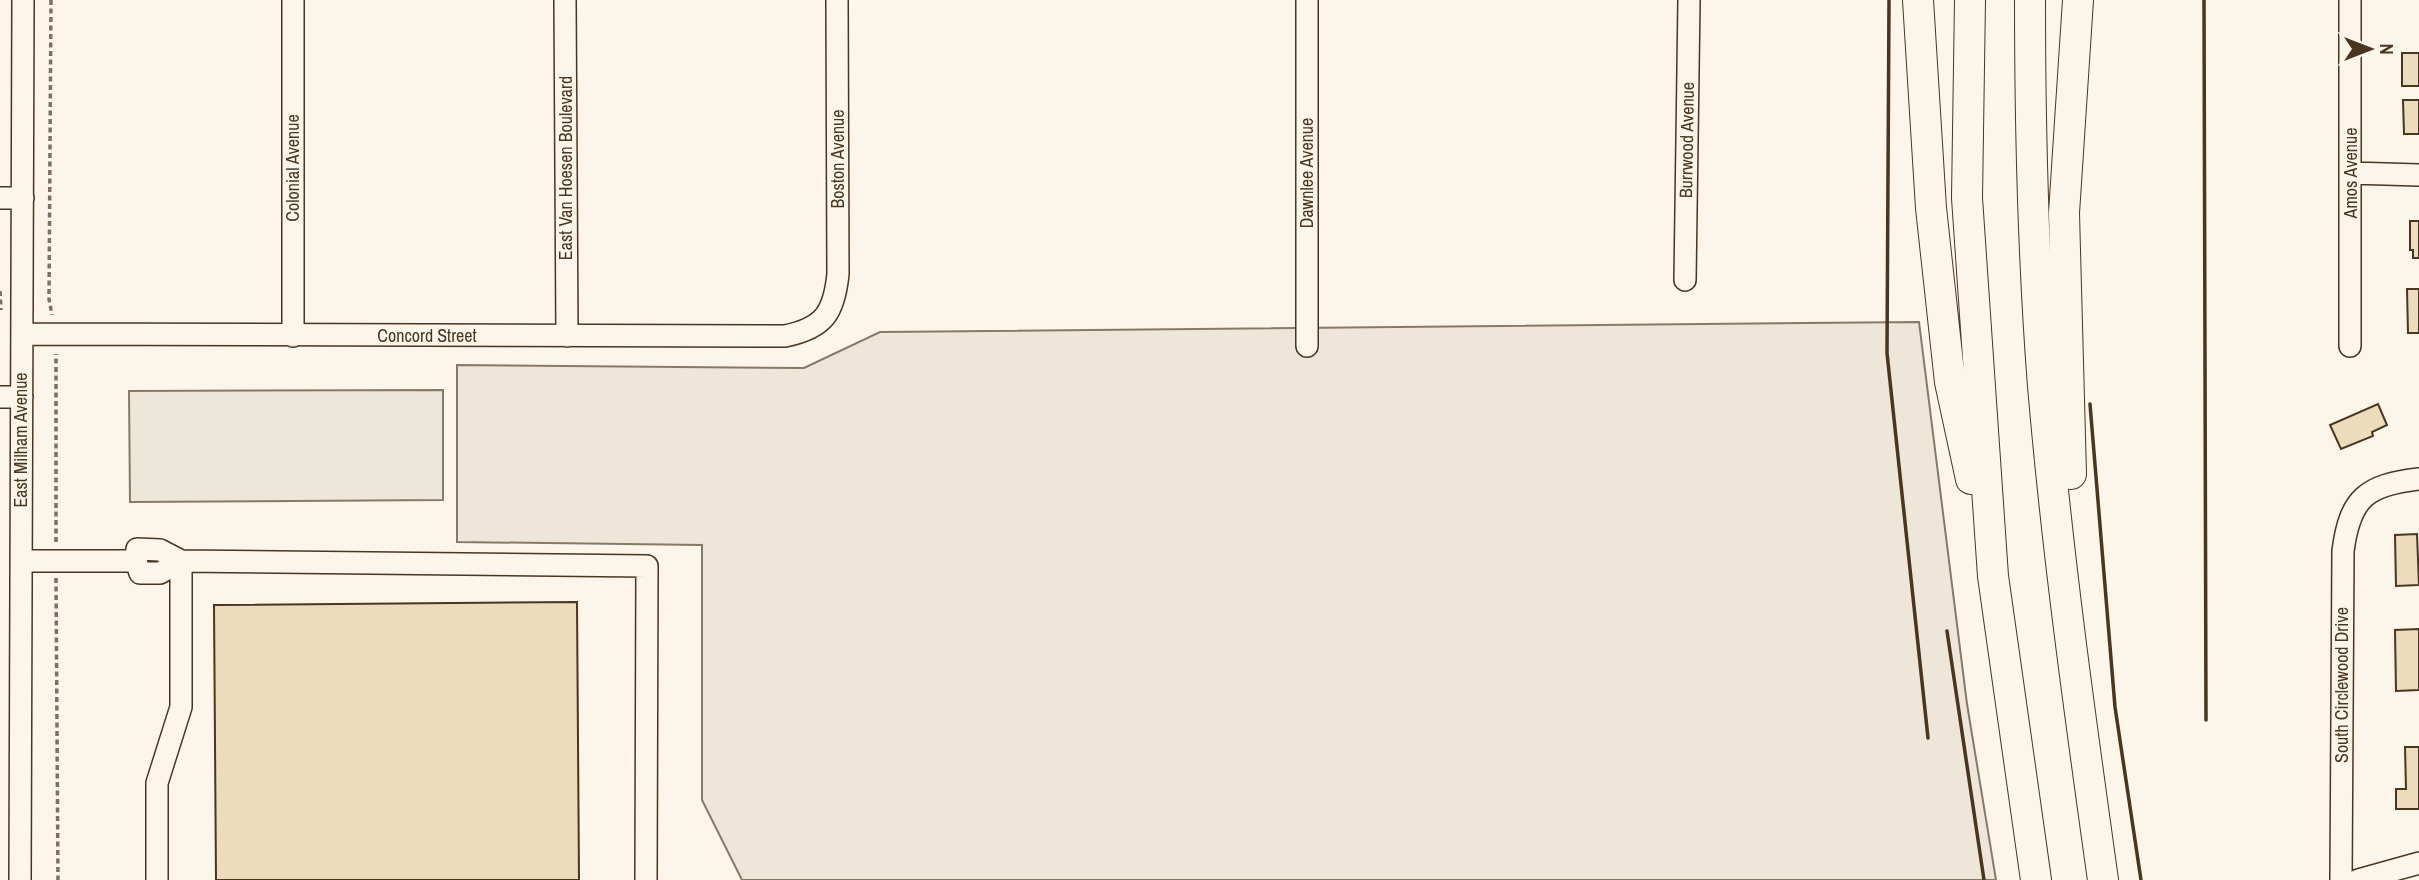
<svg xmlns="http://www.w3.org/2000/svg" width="2419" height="880" font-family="'Archivo Narrow',sans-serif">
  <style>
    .green { fill: #ede6d9; stroke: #887966; stroke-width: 2 }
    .parking { fill: #ede7d9; stroke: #887966; stroke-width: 2 }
    .building { fill: #ecdcbc; stroke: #4a3520; stroke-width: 2 }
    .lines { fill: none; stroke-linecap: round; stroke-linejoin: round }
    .minor-casing { stroke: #4a3520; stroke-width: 24 }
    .highway-casing { stroke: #4a3520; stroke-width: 32 }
    .path { stroke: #7f6f5c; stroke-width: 3.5; stroke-dasharray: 5 3.5; stroke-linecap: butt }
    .minor { stroke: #fbf6e9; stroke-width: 21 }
    .highway { stroke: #fbf6e9; stroke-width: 30 }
    .wall { stroke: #4a3520; stroke-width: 3.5 }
    .labels { text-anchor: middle; stroke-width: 5; stroke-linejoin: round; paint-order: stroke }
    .street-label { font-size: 18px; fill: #4a3520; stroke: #fbf6e9 }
  </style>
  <rect width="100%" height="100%" fill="#fbf6e9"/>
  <path class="green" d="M 1919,322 L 1967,704 L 1996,880 L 742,880 L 702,800 L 702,545 L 457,542 L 457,365 L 804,368 L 880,332 Z"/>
  <path class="parking" d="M 443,390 L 443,500 L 130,502 L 129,391 Z"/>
  <path class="building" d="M 2402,53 L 2419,53 L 2419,86 L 2402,86 Z
    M 2403,100 L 2419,100 L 2419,134 L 2404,134 Z
    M 2410,221 L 2419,221 L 2419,258 L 2413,258 L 2413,250 L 2410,250 Z
    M 2407,289 L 2419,289 L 2419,333 L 2408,333 Z
    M 2378,404 L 2387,425 L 2372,432 L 2373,436 L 2341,449 L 2330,425 Z
    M 2417,534 L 2419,585 L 2396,586 L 2395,535 Z
    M 577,602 L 579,880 L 216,880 L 214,605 Z
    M 2419,629 L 2419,690 L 2396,691 L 2395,630 Z
    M 2405,747 L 2419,747 L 2419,809 L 2396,809 L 2396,789 L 2406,789 Z"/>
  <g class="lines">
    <defs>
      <path id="minor" d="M 293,0 L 293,336
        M 565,0 L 567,336
        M 1307,0 L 1307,346
        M 2351,173 L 2419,175
        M 0,198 L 23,198
        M 1685,280 L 1689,0
        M 22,334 L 785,336 C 824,328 834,313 838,274 L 837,0
        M 2350,346 L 2350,0
        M 0,397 L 22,397
        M 21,561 L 136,561
        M 181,561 L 160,573 L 140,573 L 136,561 L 137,549 L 160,550 L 181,561 L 647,566 L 646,880
        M 20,880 L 23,0
        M 157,880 L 157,783 L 181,707 L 181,561
        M 2341,880 L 2343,551 C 2350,498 2366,485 2419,479
        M 2358,880 L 2419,863"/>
      <path id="highway" d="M 1918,0 L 1931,208 L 1950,382 L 1971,479
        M 1970,0 L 1967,198 L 1993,576 L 2036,880
        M 2030,0 C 2030,128 2033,258 2043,386 C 2057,551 2080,716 2103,880
        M 2071,474 L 2064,213 L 2078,0"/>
    </defs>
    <use href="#minor" class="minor-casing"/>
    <use href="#highway" class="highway-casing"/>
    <path class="path" d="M 51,0 L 49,299 L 52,315
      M 0,291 L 1,310
      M 56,542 L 56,354
      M 56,578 L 58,880"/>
    <use href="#minor" class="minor"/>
    <use href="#highway" class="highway"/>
    <path class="wall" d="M 1889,0 L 1887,353 L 1928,738
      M 2204,0 L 2206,720
      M 2090,404 L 2115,707 L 2141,880
      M 1947,631 L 1984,880"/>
  </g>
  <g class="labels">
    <g class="street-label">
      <text transform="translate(1687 140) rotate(-89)" y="6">Burrwood Avenue</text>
      <text transform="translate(838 159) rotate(-90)" y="6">Boston Avenue</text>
      <text transform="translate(293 168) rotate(-90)" y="6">Colonial Avenue</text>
      <text transform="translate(566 168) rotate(-90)" y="6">East Van Hoesen Boulevard</text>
      <text transform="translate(1307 173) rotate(-90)" y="6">Dawnlee Avenue</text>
      <text transform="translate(2351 173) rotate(-90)" y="6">Amos Avenue</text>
      <text x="427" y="342">Concord Street</text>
      <text transform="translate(21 440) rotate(-90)" y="6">East Milham Avenue</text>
      <text transform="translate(2342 685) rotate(-90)" y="6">South Circlewood Drive</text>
    </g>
  </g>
  <g transform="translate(2370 49) rotate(90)" stroke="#fbf6e9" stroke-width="5" paint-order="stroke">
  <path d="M0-5L12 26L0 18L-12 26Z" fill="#4a3520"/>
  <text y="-10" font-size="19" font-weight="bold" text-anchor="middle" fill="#4a3520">N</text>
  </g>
</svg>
